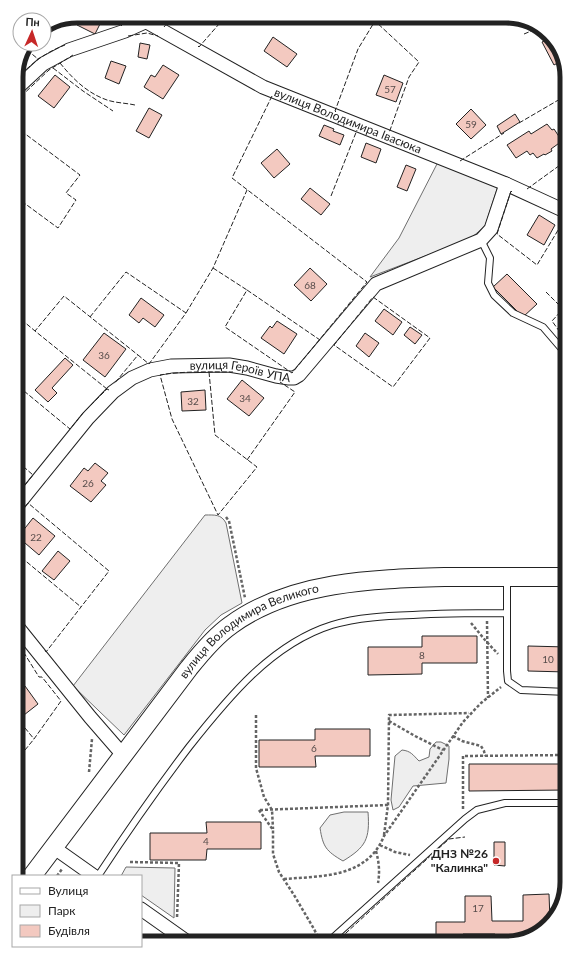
<svg xmlns="http://www.w3.org/2000/svg" width="583" height="959" font-family="Lato,sans-serif">
  <style>
    .green { fill: #eee; stroke: #6f6f6f }
    .building { fill: #f3c9c0; stroke: #222 }
    .lines { fill: none; stroke-linecap: round; stroke-linejoin: round }
    .lane-casing { stroke: #222; stroke-width: 8 }
    .street-casing { stroke: #222; stroke-width: 15 }
    .secondary-casing { stroke: #222; stroke-width: 20 }
    .path { stroke: #646464; stroke-width: 2.5; stroke-dasharray: 3 2; stroke-linecap: butt }
    .lane { stroke: #fff; stroke-width: 6 }
    .street { stroke: #fff; stroke-width: 13 }
    .secondary { stroke: #fff; stroke-width: 18 }
    .fence { stroke: #222; stroke-width: 1; stroke-dasharray: 5 2; stroke-linecap: butt }
    .poi-dot { fill: #c62828; stroke: #fff; stroke-width: 1.5 }
    .labels { text-anchor: middle; stroke-width: 3; stroke-linejoin: round; paint-order: stroke }
    .number-label { font-size: 10px; fill: #564c4a }
    .street-label { font-size: 12px; fill: #222; stroke: #fff }
    .poi-label { font-size: 12px; font-weight: bold; fill: #222; stroke: #fff; text-anchor: end }
    .rim { fill: none; stroke: #222; stroke-width: 5 }
  </style>
  <rect width="100%" height="100%" fill="#fff"/>
  <path class="green" d="M 438,162 L 498,186 L 485,226 L 470,239 L 370,277 L 399,238 Z
    M 205,515 C 215,515 221,514 226,523 L 242,603 L 221,615 L 205,630 L 124,735 L 73,686 Z
    M 436,742 L 441,742 L 449,746 L 449,759 L 446,783 L 413,786 L 399,807 L 393,810 L 391,800 L 395,756 L 402,750 C 411,751 413,755 419,761 L 429,757 L 430,749 Z
    M 344,812 L 368,812 C 370,839 366,847 343,861 C 326,851 323,847 320,828 L 330,815 Z
    M 126,867 L 175,868 L 174,918 L 141,895 L 141,876 L 121,876 Z"/>
  <path class="building" d="M 81,16 L 100,16 L 103,18 L 95,34 L 77,25 Z
    M 186,16 L 200,16 L 194,23 Z
    M 59,23 L 56,29 L 50,27 Z
    M 273,37 L 297,54 L 287,67 L 264,51 Z
    M 550,38 L 561,50 L 563,60 L 554,65 L 542,42 Z
    M 140,43 L 150,45 L 147,59 L 138,57 Z
    M 111,61 L 126,66 L 119,84 L 105,78 Z
    M 163,65 L 179,75 L 163,99 L 144,87 L 151,75 L 155,77 Z
    M 55,75 L 70,87 L 54,108 L 38,96 Z
    M 384,75 L 403,83 L 396,102 L 376,95 Z
    M 149,108 L 162,115 L 149,138 L 136,131 Z
    M 471,109 L 486,125 L 471,139 L 456,124 Z
    M 515,114 L 520,122 L 501,134 L 497,126 Z
    M 547,124 L 552,130 L 554,129 L 562,141 L 551,149 L 552,151 L 545,155 L 544,154 L 537,158 L 533,153 L 530,155 L 527,151 L 516,158 L 507,145 L 529,131 L 531,134 Z
    M 324,125 L 334,129 L 333,131 L 344,135 L 340,145 L 319,136 Z
    M 366,143 L 381,149 L 376,163 L 361,157 Z
    M 277,149 L 290,164 L 274,178 L 261,163 Z
    M 16,155 L 20,159 L 16,164 Z
    M 406,165 L 416,169 L 407,191 L 397,187 Z
    M 310,188 L 330,204 L 321,215 L 301,199 Z
    M 539,215 L 555,225 L 544,245 L 527,235 Z
    M 310,268 L 327,284 L 311,301 L 294,285 Z
    M 507,274 L 537,304 L 523,317 L 493,287 Z
    M 141,298 L 164,315 L 155,327 L 143,318 L 139,323 L 129,315 Z
    M 384,309 L 402,322 L 393,335 L 375,321 Z
    M 277,321 L 297,334 L 284,354 L 261,338 L 270,326 L 272,328 Z
    M 410,327 L 422,335 L 415,344 L 404,335 Z
    M 104,333 L 126,349 L 105,377 L 83,360 Z
    M 365,333 L 379,343 L 369,357 L 356,346 Z
    M 65,358 L 73,365 L 52,388 L 57,393 L 48,402 L 35,390 Z
    M 242,380 L 264,398 L 249,416 L 227,399 Z
    M 205,390 L 206,410 L 182,411 L 181,392 Z
    M 95,463 L 108,473 L 101,481 L 106,485 L 91,502 L 70,486 L 84,468 L 88,471 Z
    M 33,518 L 55,536 L 39,555 L 18,537 Z
    M 58,551 L 70,561 L 54,580 L 42,571 Z
    M 16,557 L 24,564 L 16,574 Z
    M 422,636 L 477,636 L 477,663 L 422,663 L 422,674 L 368,675 L 368,647 L 422,647 Z
    M 528,646 L 567,647 L 567,672 L 528,671 Z
    M 25,686 L 38,704 L 24,715 L 16,705 L 16,693 Z
    M 315,729 L 370,729 L 370,756 L 315,756 L 316,767 L 259,767 L 259,740 L 315,740 Z
    M 469,764 L 567,764 L 567,790 L 469,791 Z
    M 206,822 L 261,822 L 261,849 L 207,849 L 206,860 L 150,860 L 150,833 L 207,833 Z
    M 494,842 L 505,842 L 505,866 L 494,865 Z
    M 549,894 L 550,920 L 551,920 L 537,933 L 521,933 L 521,940 L 506,943 L 495,943 L 495,934 L 463,934 L 463,943 L 436,943 L 436,922 L 465,922 L 465,896 L 491,896 L 492,921 L 523,921 L 523,895 Z"/>
  <g class="lines">
    <defs>
      <path id="lane" d="M 481,240 L 490,258 L 488,283 L 494,295 L 513,313 L 543,327 L 567,355
        M 507,578 L 507,671 L 508,681 L 521,690 L 567,692
        M 98,876 C 127,832 157,789 189,747 C 227,699 271,644 332,625 C 358,617 386,616 413,615 C 444,613 476,613 507,613
        M 327,943 L 465,819 L 477,810 L 505,803 L 567,803"/>
      <g id="street">
        <path id="s1" d="M 136,16 L 263,87 L 506,184 L 567,212"/>
        <path d="M 16,89 L 43,64 L 69,50 L 125,31 L 145,22"/>
        <path id="s2" d="M 16,507 L 88,418 L 113,392 L 132,378 L 150,370 L 171,366 L 229,365 L 247,368 L 276,376 L 289,378 L 294,378 L 299,375 L 376,284 L 481,240 L 491,229 L 506,184"/>
        <path d="M 16,625 L 90,717 L 123,755"/>
        <path d="M 53,847 L 94,876"/>
        <path d="M 141,909 L 189,943"/>
      </g>
      <g id="secondary">
        <path id="s3" d="M 32,876 L 189,668 C 201,653 215,636 231,625 C 291,581 374,579 446,577 C 486,577 527,577 567,577"/>
      </g>
    </defs>
    <use href="#lane" class="lane-casing"/>
    <use href="#street" class="street-casing"/>
    <use href="#secondary" class="secondary-casing"/>
    <path class="path" d="M 226,517 L 229,521 L 245,598
      M 487,621 L 488,698
      M 471,623 L 485,640 L 498,654
      M 256,715 L 256,768 L 264,797 L 272,810 L 273,829
      M 389,721 L 415,736 L 443,750
      M 453,736 L 462,741 L 481,746 L 484,751 L 485,756
      M 89,772 L 92,739
      M 463,809 L 463,756 L 567,755
      M 259,810 L 273,830 L 273,854 L 279,872 L 294,895 L 314,929 L 319,939
      M 260,810 L 388,805
      M 561,812 L 567,817
      M 384,835 L 388,805 L 389,715 L 469,713
      M 380,845 L 395,852 L 410,855
      M 376,851 C 379,862 380,872 378,883
      M 130,862 L 179,863 L 177,918
      M 57,876 L 62,869
      M 284,879 C 322,876 367,878 384,836 L 463,722 L 481,703 L 501,687"/>
    <use href="#lane" class="lane"/>
    <use href="#street" class="street"/>
    <use href="#secondary" class="secondary"/>
    <path class="fence" d="M 121,26 L 125,22 L 124,16
      M 164,27 L 173,16
      M 524,34 L 541,27
      M 128,36 L 147,33 L 158,36
      M 198,46 L 199,47 L 226,16
      M 27,50 L 38,59
      M 60,63 C 73,79 87,93 107,100 C 116,103 126,103 135,105
      M 53,68 L 83,91 L 113,111
      M 16,79 C 33,63 42,54 65,45
      M 272,96 L 232,178 L 367,282 L 292,373 L 225,327 L 247,290 L 320,340
      M 16,101 L 49,70 L 73,55
      M 336,112 L 335,111 L 358,49 L 375,21 L 419,62 L 409,77 L 389,133
      M 519,123 L 567,95
      M 16,154 L 22,158
      M 460,161 L 504,133
      M 527,189 L 567,160
      M 512,192 L 511,191 L 497,234 L 537,265 L 566,217
      M 331,196 L 357,130
      M 16,197 L 58,228 L 76,200 L 66,193 L 80,175 L 16,127
      M 213,268 L 247,290
      M 546,292 L 563,309 L 552,321 L 567,342
      M 373,297 L 430,338 L 393,387 L 334,345 Z
      M 186,313 L 213,268 L 247,190
      M 16,315 L 35,331
      M 90,317 L 126,272 L 186,313 L 149,364 L 138,355 L 114,384
      M 209,372 L 215,435 L 257,467 L 218,515 L 172,419 L 160,375 C 183,371 207,372 231,372 L 233,372
      M 107,389 L 35,331 L 64,296 L 138,355
      M 24,391 L 70,429 L 83,413 L 107,389 L 109,390
      M 247,460 L 295,392 L 280,382
      M 16,496 L 33,475 L 16,460
      M 16,517 L 28,503 L 109,571 L 46,652 L 45,650
      M 16,553 L 81,607
      M 16,614 L 24,624
      M 16,717 L 34,739
      M 16,761 L 34,739 L 61,701 L 42,677 L 39,677 L 16,640
      M 335,943 L 449,839 L 465,837"/>
  </g>
  <circle class="poi-dot" cx="496" cy="861" r="4"/>
  <g class="labels">
    <g class="number-label">
      <text x="390" y="93">57</text>
      <text x="471" y="128">59</text>
      <text x="310" y="289">68</text>
      <text x="104" y="359">36</text>
      <text x="245" y="402">34</text>
      <text x="193" y="405">32</text>
      <text x="88" y="487">26</text>
      <text x="36" y="541">22</text>
      <text x="422" y="659">8</text>
      <text x="548" y="663">10</text>
      <text x="314" y="752">6</text>
      <text x="206" y="845">4</text>
      <text x="478" y="912">17</text>
    </g>
    <g class="street-label">
      <text dy="4" stroke="none"><textPath href="#s1" startOffset="237">вулиця Володимира Івасюка</textPath></text>
      <text dy="4" stroke="none"><textPath href="#s2" startOffset="285">вулиця Героїв УПА</textPath></text>
      <text dy="4" stroke="none"><textPath href="#s3" startOffset="333">вулиця Володимира Великого</textPath></text>
    </g>
    <g class="poi-label">
      <text x="488" y="858">ДНЗ №26<tspan x="488" dy="14">"Калинка"</tspan></text>
    </g>
  </g>
  <path d="M0 0H583V959H0ZM77 23H506A54 54 0 0 1 560 77V882A54 54 0 0 1 506 936H77A54 54 0 0 1 23 882V77A54 54 0 0 1 77 23Z" fill="#fff" fill-rule="evenodd"/>
  <path class="rim" d="M77 23H506A54 54 0 0 1 560 77V882A54 54 0 0 1 506 936H77A54 54 0 0 1 23 882V77A54 54 0 0 1 77 23Z"/>
  <rect x="12" y="875" width="130" height="72" fill="#ffffff" stroke="#a7a7a7"/>
  <rect x="20" y="888" width="20" height="6" fill="#ffffff" stroke="#a7a7a7"/>
  <text x="48" y="895" font-size="12" fill="#222222">Вулиця</text>
  <rect x="20" y="905" width="20" height="12" fill="#eeeeee" stroke="#a7a7a7"/>
  <text x="48" y="915" font-size="12" fill="#222222">Парк</text>
  <rect x="20" y="925" width="20" height="12" fill="#f3c9c0" stroke="#a7a7a7"/>
  <text x="48" y="935" font-size="12" fill="#222222">Будівля</text>
  <g transform="translate(32 32) rotate(3)"><circle r="19" fill="#ffffff" stroke="#a7a7a7"/>
  <path d="M0-3L7 15L0 10L-7 15Z" fill="#c62828"/>
  <text y="-6" font-size="11" font-weight="bold" text-anchor="middle" fill="#222222">Пн</text>
  </g>
</svg>
